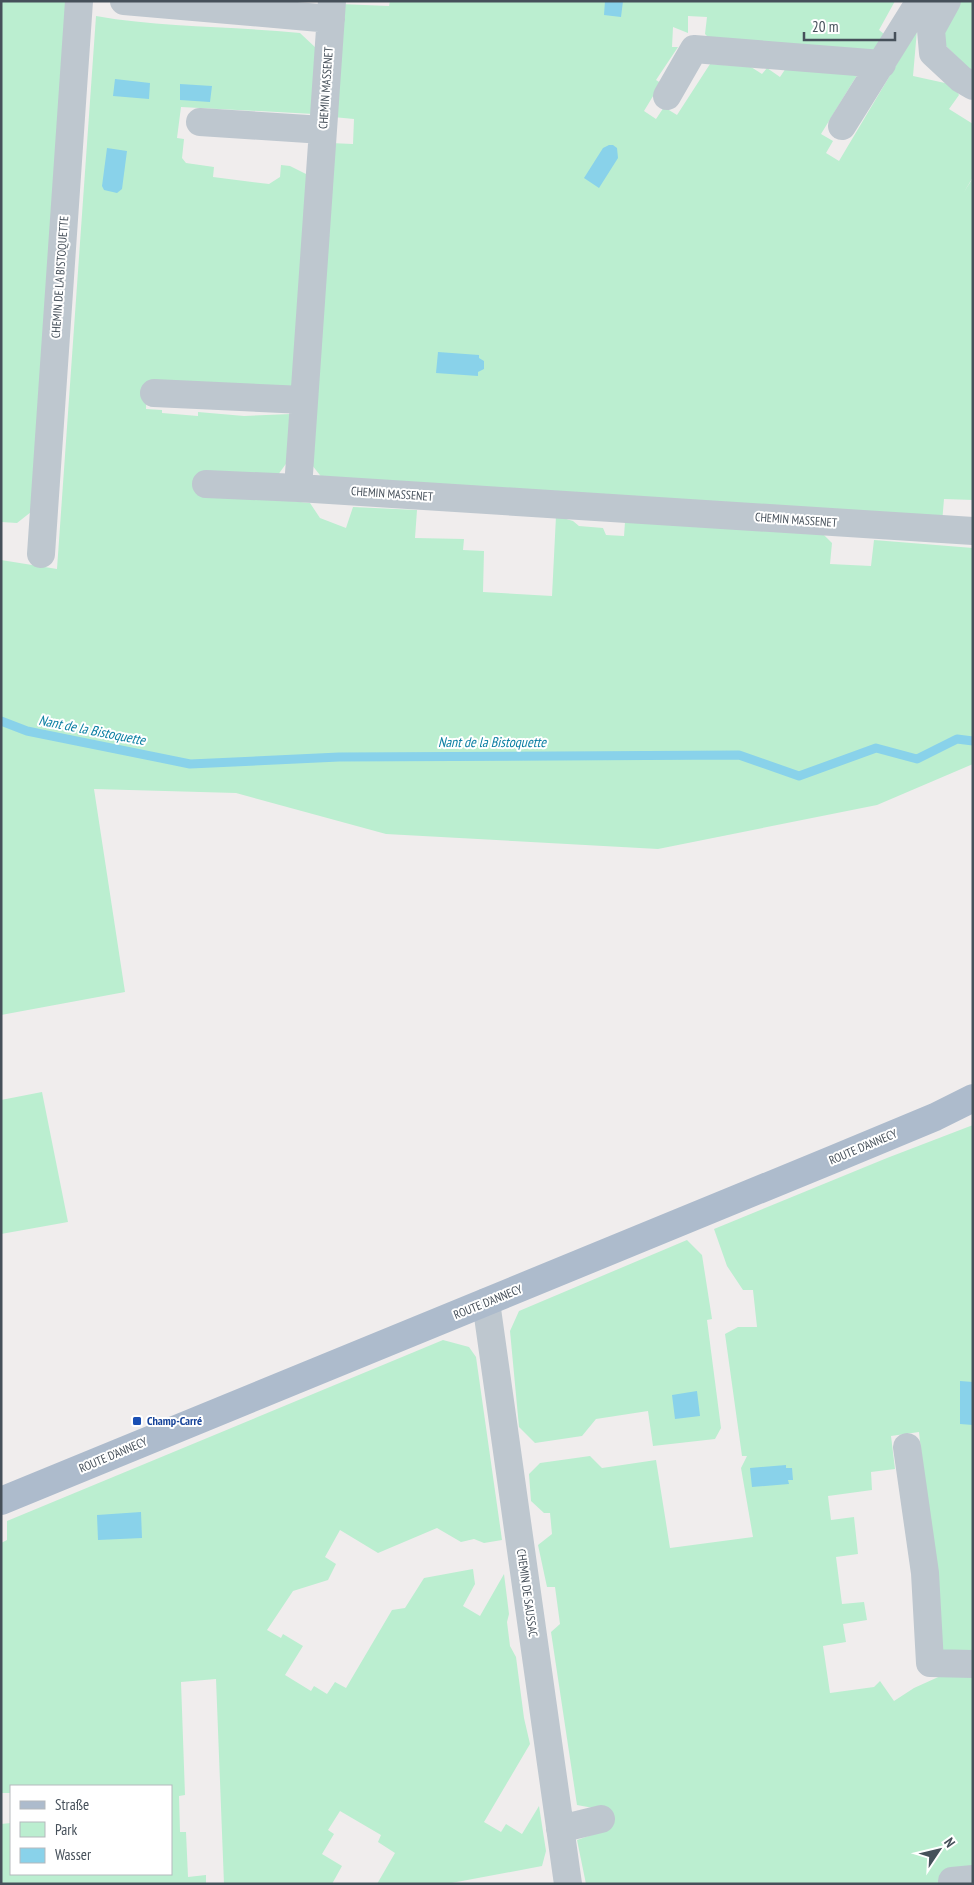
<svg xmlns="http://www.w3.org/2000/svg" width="974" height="1885" font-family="'PT Sans Narrow',sans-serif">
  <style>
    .green { fill: #bbeed0 }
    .water { fill: #89d2ea }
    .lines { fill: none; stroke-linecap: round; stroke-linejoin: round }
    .stream { stroke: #89d2ea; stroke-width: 9 }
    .minor { stroke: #bec7cf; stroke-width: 28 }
    .major { stroke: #adbbcc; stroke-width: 28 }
    .transit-dot { fill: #1a4fb4; stroke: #fff; stroke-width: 2 }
    .labels { text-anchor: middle; stroke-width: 4; stroke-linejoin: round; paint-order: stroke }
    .street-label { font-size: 12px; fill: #46505a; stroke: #fff }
    .transit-label { font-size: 12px; font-weight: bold; fill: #164399; stroke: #fff; text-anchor: start }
    .water-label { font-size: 14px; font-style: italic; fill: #0e80a4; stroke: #fff }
  </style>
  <rect width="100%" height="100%" fill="#f0eded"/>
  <path class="green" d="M 1,1 L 67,1 L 31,512 L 17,523 L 1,522 Z
    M 390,1 L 895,1 L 879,30 L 889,38 L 880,52 L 711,40 L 705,34 L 707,17 L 688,16 L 688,33 L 673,27 L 672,47 L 678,47 L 656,80 L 661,83 L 644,111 L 656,119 L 664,107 L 677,115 L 710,64 L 751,67 L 762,74 L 767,68 L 780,77 L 788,65 L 859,72 L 821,134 L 833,141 L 826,153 L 839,161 L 917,30 L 913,76 L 954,85 L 959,95 L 949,109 L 973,124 L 973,177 L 964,192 L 973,178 L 973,500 L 944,499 L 942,523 L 323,479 L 312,465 L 330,143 L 353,144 L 354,119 L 333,117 L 340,4 L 389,6 Z
    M 959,1 L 973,1 L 973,73 L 944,44 L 944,28 Z
    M 96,16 C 163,28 232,26 300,33 L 317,49 L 314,114 L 181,107 L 177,138 L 184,139 L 182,158 L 186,163 L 214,167 L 213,177 L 269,184 L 280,177 L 281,165 L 290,166 L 308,175 L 292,390 L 147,381 L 146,409 L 162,410 L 162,413 L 198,416 L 198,412 L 244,416 L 291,414 L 288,461 L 275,479 L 291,501 L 310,503 L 320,518 L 346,528 L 353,507 L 417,510 L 415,538 L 464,539 L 463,550 L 484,551 L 483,592 L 552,596 L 556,516 L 573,521 L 579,526 L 603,528 L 606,535 L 624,536 L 625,522 L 823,534 L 832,543 L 830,564 L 871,566 L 874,540 L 973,548 L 973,764 L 877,805 L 658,849 L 386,834 L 236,793 L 94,789 L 125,992 L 1,1015 L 1,560 L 57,569 Z
    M 42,1092 L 68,1222 L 1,1234 L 1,1100 Z
    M 973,1125 L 973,1656 L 943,1654 L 919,1432 L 891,1436 L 895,1469 L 871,1472 L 872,1490 L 828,1496 L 831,1520 L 854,1517 L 858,1554 L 836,1557 L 842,1604 L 864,1602 L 867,1620 L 843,1624 L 846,1642 L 823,1646 L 830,1693 L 874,1687 L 880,1681 L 894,1701 L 914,1688 L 945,1674 L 973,1674 L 973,1872 L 950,1884 L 586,1884 L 577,1840 L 606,1830 L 604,1810 L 577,1805 L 551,1632 L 560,1624 L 555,1587 L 547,1587 L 538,1545 L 552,1534 L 550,1513 L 544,1513 L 531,1501 L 529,1474 L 540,1463 L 590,1456 L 602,1468 L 656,1460 L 670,1548 L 753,1537 L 741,1468 L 747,1456 L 742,1456 L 725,1334 L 738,1327 L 757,1327 L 753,1290 L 743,1290 L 727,1266 L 714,1229 L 887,1158 Z
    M 687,1240 L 702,1255 L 712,1319 L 707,1320 L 721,1428 L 715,1439 L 653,1446 L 648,1411 L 596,1419 L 582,1436 L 535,1443 L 519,1427 L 510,1331 L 519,1311 Z
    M 443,1340 L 469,1347 L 476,1357 L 502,1540 L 484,1543 L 474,1539 L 461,1542 L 437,1528 L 378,1553 L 340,1530 L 325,1557 L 336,1564 L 328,1580 L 293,1591 L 267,1630 L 281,1638 L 283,1634 L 303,1646 L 285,1675 L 311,1691 L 314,1686 L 327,1694 L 335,1682 L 346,1688 L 392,1610 L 405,1608 L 424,1578 L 473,1569 L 475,1584 L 463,1606 L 480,1616 L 504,1574 L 509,1614 L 507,1622 L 510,1646 L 516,1657 L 524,1718 L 530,1744 L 484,1822 L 501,1832 L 506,1824 L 522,1834 L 539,1806 L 546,1851 L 542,1866 L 446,1884 L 377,1884 L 395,1853 L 378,1842 L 381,1835 L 340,1811 L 328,1830 L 334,1834 L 322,1854 L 342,1866 L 332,1884 L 224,1884 L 216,1679 L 181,1682 L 185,1795 L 179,1796 L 180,1832 L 186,1832 L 188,1877 L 206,1875 L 206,1884 L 1,1884 L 1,1824 L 11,1823 L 11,1874 L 171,1874 L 171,1786 L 11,1786 L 11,1793 L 1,1793 L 1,1543 L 7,1540 L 7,1521 Z"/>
  <path class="water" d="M 605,1 L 623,1 L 621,17 L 604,15 Z
    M 115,79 L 150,83 L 149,99 L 113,96 Z
    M 180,84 L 212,86 L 210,102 L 180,100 Z
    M 609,145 L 613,145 L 617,148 L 618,158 L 599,188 L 584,178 L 603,148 Z
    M 107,148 L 127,151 L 122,189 L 117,193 L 104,190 L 102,186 Z
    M 438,352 L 479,355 L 479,358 L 484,361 L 484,369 L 478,372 L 478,376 L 436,373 Z
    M 960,1381 L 973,1382 L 973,1425 L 960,1424 Z
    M 697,1391 L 700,1416 L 675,1419 L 672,1395 Z
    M 786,1465 L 786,1468 L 792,1468 L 793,1480 L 788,1480 L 789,1484 L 752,1487 L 750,1468 Z
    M 141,1512 L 142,1538 L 98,1540 L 97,1515 Z"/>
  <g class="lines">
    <path class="stream" d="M 1,721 L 27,731 L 190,764 L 339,757 L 739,755 L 799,776 L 876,748 L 917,759 L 957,739 L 973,741"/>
    <path class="minor" d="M 124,1 L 331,19
      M 332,1 L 298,488 L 973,531
      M 947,1 L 931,30 L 933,53 L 961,79 L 973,86
      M 667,96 L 694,49 L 882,64
      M 200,122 L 323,130
      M 842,126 L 920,1
      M 154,393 L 304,400
      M 206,484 L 298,488
      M 41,554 L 79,1
      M 486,1302 L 568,1884
      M 907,1447 L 925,1573 L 930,1663 L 973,1664
      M 560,1829 L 601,1819
      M 952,1881 L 973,1879"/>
    <path class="major" d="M 1,1501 L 834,1159 L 935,1117 L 973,1098"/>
  </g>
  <rect class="transit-dot" x="132" y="1416" width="10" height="10" rx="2.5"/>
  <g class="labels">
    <g class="street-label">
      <text transform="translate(326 88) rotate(-86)" y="4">CHEMIN MASSENET</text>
      <text transform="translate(60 277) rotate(-86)" y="4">CHEMIN DE LA BISTOQUETTE</text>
      <text transform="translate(392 494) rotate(4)" y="4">CHEMIN MASSENET</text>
      <text transform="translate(796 520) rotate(4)" y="4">CHEMIN MASSENET</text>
      <text transform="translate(863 1147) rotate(-23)" y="4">ROUTE D'ANNECY</text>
      <text transform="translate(488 1302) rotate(-22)" y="4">ROUTE D'ANNECY</text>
      <text transform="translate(113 1455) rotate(-23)" y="4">ROUTE D'ANNECY</text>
      <text transform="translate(527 1593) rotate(82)" y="4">CHEMIN DE SAUSSAC</text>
    </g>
    <g class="transit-label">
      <text x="147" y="1425">Champ-Carré</text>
    </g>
    <g class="water-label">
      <text transform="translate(92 730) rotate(11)" y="5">Nant de la Bistoquette</text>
      <text x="492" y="747">Nant de la Bistoquette</text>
    </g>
  </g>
  <rect width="974" height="1885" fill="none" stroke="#46505a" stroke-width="5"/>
  <rect x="10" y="1785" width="162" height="90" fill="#ffffff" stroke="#b5b9bd"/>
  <rect x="20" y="1801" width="25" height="8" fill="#adbbcc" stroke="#b5b9bd"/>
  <text x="55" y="1810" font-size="15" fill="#46505a">Straße</text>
  <rect x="20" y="1822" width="25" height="15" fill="#bbeed0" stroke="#b5b9bd"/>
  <text x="55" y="1835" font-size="15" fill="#46505a">Park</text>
  <rect x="20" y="1848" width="25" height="15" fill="#89d2ea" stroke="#b5b9bd"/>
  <text x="55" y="1860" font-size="15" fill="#46505a">Wasser</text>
  <g transform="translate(939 1850) rotate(55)" stroke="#ffffff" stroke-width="4" paint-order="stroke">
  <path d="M0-4L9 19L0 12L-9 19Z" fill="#46505a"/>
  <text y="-8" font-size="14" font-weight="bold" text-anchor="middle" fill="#46505a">N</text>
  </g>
  <path d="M804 32v8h91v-8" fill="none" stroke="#46505a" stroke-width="2.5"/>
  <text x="812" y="32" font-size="15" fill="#46505a" stroke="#ffffff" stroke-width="4" paint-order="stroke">20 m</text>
</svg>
